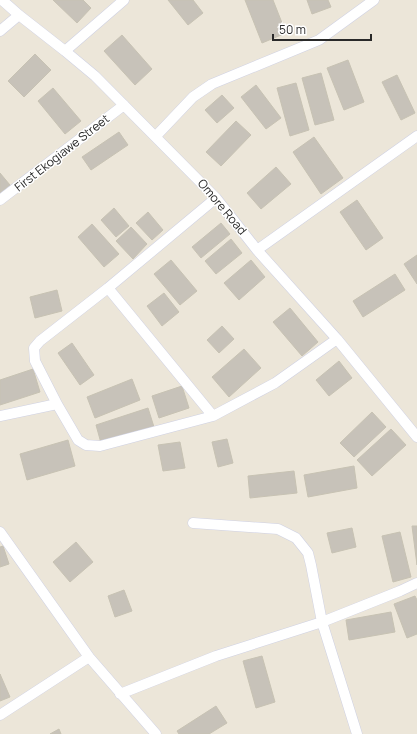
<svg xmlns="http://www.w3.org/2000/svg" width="417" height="734" font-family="Manrope,sans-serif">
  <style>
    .building { fill: #c7c2b9; stroke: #c7c2b3 }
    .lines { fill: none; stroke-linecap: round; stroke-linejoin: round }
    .street-casing { stroke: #cfd1e3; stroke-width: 11 }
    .street { stroke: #fff; stroke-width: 10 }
    .labels { text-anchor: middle; stroke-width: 3; stroke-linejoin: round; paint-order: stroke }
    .street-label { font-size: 12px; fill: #292929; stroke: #fff }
  </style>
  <rect width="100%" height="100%" fill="#ece6d9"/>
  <path class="building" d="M 53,0 L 83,0 L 91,8 L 77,23 Z
    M 168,0 L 193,0 L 203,13 L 188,25 Z
    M 245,0 L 273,0 L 286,33 L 262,43 Z
    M 307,0 L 328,0 L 331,7 L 312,14 Z
    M 122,35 L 152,69 L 135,85 L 104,51 Z
    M 35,54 L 51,70 L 24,97 L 8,81 Z
    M 348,60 L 364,102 L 344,110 L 327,68 Z
    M 321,73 L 334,120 L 315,125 L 302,78 Z
    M 397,75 L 415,113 L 401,120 L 382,82 Z
    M 296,83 L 309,130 L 290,136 L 277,88 Z
    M 256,85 L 281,118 L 266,129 L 241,97 Z
    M 53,88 L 81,121 L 65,134 L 38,101 Z
    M 222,95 L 234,108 L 217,123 L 205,110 Z
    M 236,121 L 251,135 L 221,166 L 206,152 Z
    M 119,132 L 128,145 L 91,170 L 82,157 Z
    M 314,137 L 343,178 L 321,194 L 293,152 Z
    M 276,167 L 291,184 L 261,209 L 247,193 Z
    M 0,173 L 10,185 L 0,193 Z
    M 357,200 L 383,238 L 366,250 L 340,212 Z
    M 114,208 L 129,226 L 116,237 L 101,220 Z
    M 148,212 L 163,230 L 152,240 L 136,223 Z
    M 221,223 L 230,234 L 201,258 L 192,247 Z
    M 92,224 L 119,254 L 104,267 L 78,237 Z
    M 131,227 L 147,244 L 133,259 L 116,241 Z
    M 231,239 L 242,253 L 216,274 L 205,261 Z
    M 417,255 L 417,284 L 404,264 Z
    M 171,260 L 197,291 L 180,305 L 154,274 Z
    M 251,260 L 265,277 L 239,300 L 224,283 Z
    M 395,274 L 405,290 L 363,317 L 353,301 Z
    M 57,290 L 62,311 L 35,318 L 30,297 Z
    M 164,293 L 179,312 L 162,326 L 147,306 Z
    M 290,308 L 318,342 L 302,356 L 273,322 Z
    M 222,326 L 234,339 L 219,353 L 207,340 Z
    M 72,343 L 94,375 L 80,385 L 58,353 Z
    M 244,349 L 261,368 L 229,397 L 212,377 Z
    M 339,361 L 352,378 L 329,396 L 316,380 Z
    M 33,369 L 40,392 L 0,405 L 0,380 Z
    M 132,379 L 140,400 L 95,418 L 87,397 Z
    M 182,386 L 189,408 L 159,418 L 152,396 Z
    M 148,408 L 154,427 L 101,443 L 96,425 Z
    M 372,412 L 386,427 L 354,457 L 340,443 Z
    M 391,429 L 406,445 L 372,476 L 357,460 Z
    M 227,439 L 233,463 L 218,467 L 212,442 Z
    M 68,440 L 75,466 L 27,480 L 20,454 Z
    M 180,442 L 185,468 L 163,471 L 158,445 Z
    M 354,466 L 357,488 L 308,497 L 304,475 Z
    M 294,471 L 297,493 L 250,498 L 248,476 Z
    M 412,526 L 417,526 L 417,565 Z
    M 352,528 L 356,547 L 332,553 L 327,533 Z
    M 400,532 L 411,577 L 393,582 L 382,536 Z
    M 76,542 L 93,562 L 70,582 L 53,562 Z
    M 3,546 L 9,564 L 0,567 L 0,547 Z
    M 124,590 L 132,611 L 115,617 L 108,596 Z
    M 415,596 L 417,600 L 417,634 L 407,638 L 394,604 Z
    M 391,612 L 395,632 L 349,640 L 346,620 Z
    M 262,656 L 275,702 L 256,708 L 243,661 Z
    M 0,674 L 10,697 L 0,701 Z
    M 216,706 L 227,723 L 209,734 L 179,734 L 177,731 Z
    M 59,729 L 61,734 L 50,734 Z"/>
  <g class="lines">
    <defs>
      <path id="street" d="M 2,0 L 19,15 L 65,51 L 95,76 L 216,198 L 257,250 L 337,339 L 417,437
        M 0,31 L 19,15
        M 65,51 L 124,0
        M 156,136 L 193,97 L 212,84 L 319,40 L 374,0
        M 216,198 L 108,288 L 40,341 L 34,348 L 35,361 L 57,404 L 78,440 L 86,445 L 100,446 L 213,416 L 275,383 L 337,339
        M 0,200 L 124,105
        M 257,250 L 417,136
        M 108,288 L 213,416
        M 0,416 L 57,404
        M 193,523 L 278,529 L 296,538 L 308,553 L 311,565 L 322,622 L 357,734
        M 0,532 L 89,657 L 156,734
        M 120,694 L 216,656 L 322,622 L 400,591 L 417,583
        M 0,715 L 89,657"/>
    </defs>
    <use href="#street" class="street-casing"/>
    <use href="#street" class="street"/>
  </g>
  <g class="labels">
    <g class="street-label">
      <text transform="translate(62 153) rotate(-38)" y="4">First Ekogiawe Street</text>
      <text transform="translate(222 207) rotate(50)" y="4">Omore Road</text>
    </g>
  </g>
  <path d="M273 34v6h98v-6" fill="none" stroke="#292929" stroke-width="2"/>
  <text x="279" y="34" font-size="12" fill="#292929" stroke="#ffffff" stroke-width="3" paint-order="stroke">50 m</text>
</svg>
